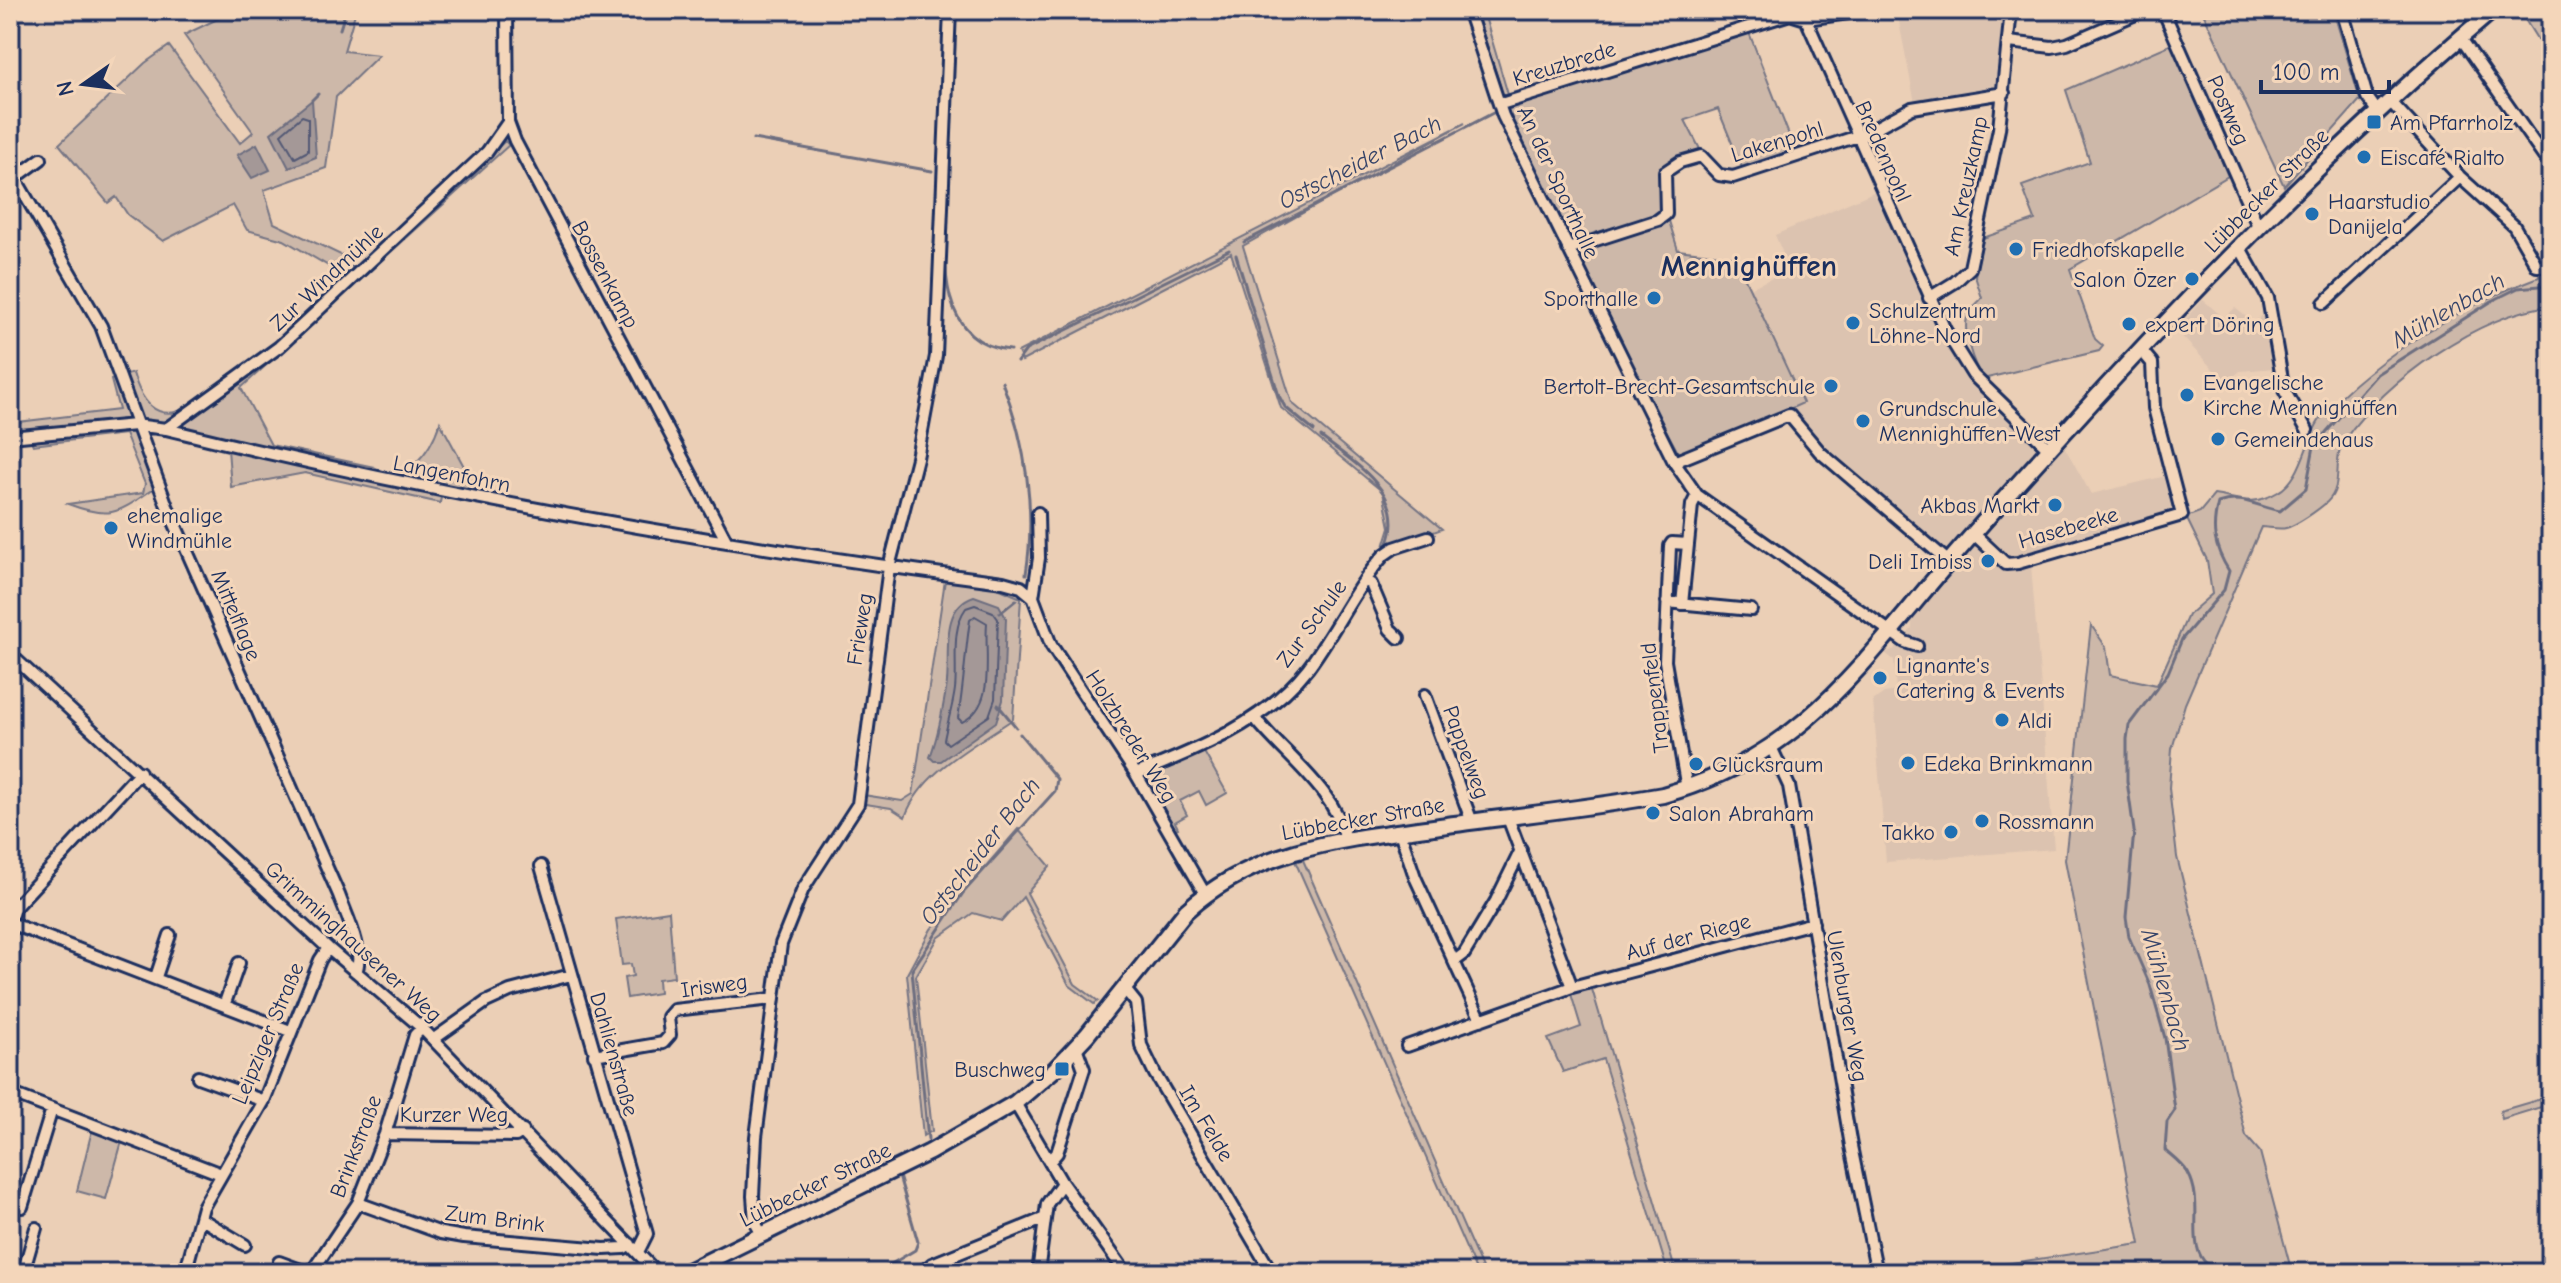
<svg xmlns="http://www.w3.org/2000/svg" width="2561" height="1283" font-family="'Comic Neue',sans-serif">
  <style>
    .built { fill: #dcc3b0 }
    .green { fill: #cdb8a9; stroke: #747484; stroke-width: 2 }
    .water { fill: #a49897; stroke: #6d6e80; stroke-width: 2 }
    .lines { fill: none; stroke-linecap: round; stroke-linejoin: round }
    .shore { stroke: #525975; stroke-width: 2 }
    .stream { stroke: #6d6e80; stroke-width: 3 }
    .minor-casing { stroke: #1b2f5e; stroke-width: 16 }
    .secondary-casing { stroke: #1b2f5e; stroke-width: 20 }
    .minor { stroke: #f4d6ba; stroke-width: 10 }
    .secondary { stroke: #f4d6ba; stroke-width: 14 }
    .poi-dot { fill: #1f6fb2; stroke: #f4d6ba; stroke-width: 3 }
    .labels { text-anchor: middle; stroke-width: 6; stroke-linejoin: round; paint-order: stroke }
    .street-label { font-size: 22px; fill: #1b2f5e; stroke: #f4d6ba }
    .poi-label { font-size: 22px; fill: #1b2f5e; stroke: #f4d6ba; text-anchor: start }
    .water-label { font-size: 24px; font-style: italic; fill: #364469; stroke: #f4d6ba }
    .district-label { font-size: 30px; font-weight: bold; fill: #1b2f5e; stroke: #f4d6ba }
  </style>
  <rect width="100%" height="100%" fill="#ebcfb6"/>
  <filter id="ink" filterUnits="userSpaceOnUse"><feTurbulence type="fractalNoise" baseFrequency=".0125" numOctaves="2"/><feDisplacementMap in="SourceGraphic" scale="16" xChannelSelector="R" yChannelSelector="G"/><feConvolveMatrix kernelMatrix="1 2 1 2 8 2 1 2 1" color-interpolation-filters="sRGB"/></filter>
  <g filter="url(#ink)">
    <path class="built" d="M 1909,10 L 2009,10 L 2000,82 L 1994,87 L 1915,103 L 1897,12 Z
      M 1878,190 L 1957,358 L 2014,420 L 2054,456 L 2064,446 L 2091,494 L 2174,474 L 2186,517 L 2057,553 L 2031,565 L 2054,849 L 1886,862 L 1873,701 L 1884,693 L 1896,691 L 1894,660 L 1885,653 L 1895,649 L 1912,628 L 1912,621 L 1954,570 L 1821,451 L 1789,409 L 1802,403 L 1750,288 L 1790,270 L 1775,235 Z
      M 2203,300 L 2224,318 L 2235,308 L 2254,323 L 2266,312 L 2275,368 L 2240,371 L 2226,383 L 2176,330 Z"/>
    <path class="green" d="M 236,10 L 356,10 L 344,51 L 379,55 L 336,97 L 326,168 L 264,190 L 274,223 L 341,255 L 355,270 L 402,236 L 505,141 L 509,145 L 241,388 L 271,445 L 374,467 C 408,486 431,450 440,422 L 480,496 L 442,491 L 440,503 L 305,473 L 231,487 L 228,449 L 135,429 L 156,487 C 119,512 113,521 68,504 L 143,493 L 145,484 L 125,434 L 33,445 L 30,439 L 10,441 L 10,423 L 119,410 L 111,380 L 133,373 C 141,400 155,422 185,409 L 251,364 L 347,277 L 284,240 L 247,230 L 233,205 L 163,241 L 128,215 L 116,197 L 108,203 L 59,144 L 145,63 L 169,46 L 240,143 L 253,132 L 184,35 Z
      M 1473,10 L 1483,10 L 1509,98 L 1501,98 Z
      M 2202,10 L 2333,10 L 2360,100 L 2284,186 Z
      M 2519,10 L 2551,10 L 2551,61 Z
      M 1748,30 L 1796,153 L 1743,170 L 1718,109 L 1685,120 L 1703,155 L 1669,165 L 1665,208 L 1678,250 L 1735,257 L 1803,403 L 1681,458 L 1607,320 L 1507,115 L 1509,104 Z
      M 2174,43 L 2228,176 L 2070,269 L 2095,339 L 2103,346 L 2099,351 L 1983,379 C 1974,365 1960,330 1969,312 C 1971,308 1979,302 1982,298 L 1975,276 L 1983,238 L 2035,220 L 2022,186 L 2090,162 L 2066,90 Z
      M 1465,123 L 1243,246 L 1292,403 L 1442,529 L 1383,550 L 1390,527 L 1383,492 L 1281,408 L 1231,253 L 1022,361 L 1018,352 Z
      M 2551,265 L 2551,306 C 2480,313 2385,381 2345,439 C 2331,459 2345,485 2327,502 C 2318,510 2297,525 2286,528 C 2279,530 2268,527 2261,527 L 2185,704 L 2172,749 L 2169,788 L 2177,857 L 2246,1136 L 2260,1152 L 2292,1273 L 1944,1273 L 2140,1244 L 2065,860 L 2091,625 L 2106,647 L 2110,675 L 2157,685 L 2188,615 L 2212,594 L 2207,560 L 2186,517 L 2200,512 L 2214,495 C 2240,499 2253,507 2278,492 C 2304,478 2305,436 2324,414 C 2376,356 2467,303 2539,277 L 2540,266 Z
      M 945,580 L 991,585 L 1021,598 L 1013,719 C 974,746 922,771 905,817 L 891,808 L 866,804 L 860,809 L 863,795 L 902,801 L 913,794 Z
      M 1204,752 L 1227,793 L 1206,805 L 1199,791 L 1180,801 L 1187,815 L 1175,822 L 1178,828 L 1172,831 L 1145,780 L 1147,774 Z
      M 1018,829 L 1050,866 L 1027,893 L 1075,984 L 1098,1001 L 1094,1004 L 1069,985 L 1023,897 L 1002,921 L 973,913 L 938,938 L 916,976 L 932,1131 L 923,1136 L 907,974 L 931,929 Z
      M 1303,860 L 1484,1273 L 1477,1273 L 1295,861 Z
      M 669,911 L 674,977 L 658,979 L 659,993 L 627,998 L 624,978 L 633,976 L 631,964 L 622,965 L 616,919 Z
      M 1589,979 L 1676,1273 L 1668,1273 L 1603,1059 L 1563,1072 L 1548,1039 L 1581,1027 L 1568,984 Z
      M 2551,1096 L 2551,1104 L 2502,1119 L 2500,1111 Z
      M 92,1130 L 122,1141 L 106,1199 L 77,1191 Z"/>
    <path class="water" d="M 312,100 L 316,157 L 289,168 L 271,133 Z
      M 257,144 L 270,170 L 252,178 L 237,155 Z
      M 974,596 L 999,605 L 1006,618 L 1003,700 L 996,722 L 941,761 L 934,761 L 930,757 C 938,736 942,713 946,690 C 952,660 937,608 974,596 Z"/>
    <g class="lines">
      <path class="shore" d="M 302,116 L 308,118 L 308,151 L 295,158 L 281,134 Z
        M 975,605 L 993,612 L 998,619 L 995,699 L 989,716 L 948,744 L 944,740 C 947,723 953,706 955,689 C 958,663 950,630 966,608 Z
        M 975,616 L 987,623 C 984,657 997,705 962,722 L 958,718 C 964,685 965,653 970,620 Z"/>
      <path class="stream" d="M 1475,10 L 1500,87
        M 340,29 L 346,10
        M 312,100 L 318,94
        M 753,139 L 932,171
        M 948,175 C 947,234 926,342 1010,350
        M 1244,242 L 1493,113
        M 1236,255 L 1279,396 L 1285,407 L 1314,431
        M 1017,362 L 1026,350 L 1229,250
        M 1002,382 C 1026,441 1036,511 1026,574
        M 1321,437 C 1357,465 1410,495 1386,548
        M 1000,613 L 1016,600
        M 998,705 L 1016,727
        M 928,1139 L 912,970 L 963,893 L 1055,791 L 1057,779 L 1020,734
        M 876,1273 L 915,1250 L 918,1242 L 899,1176
        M 2257,1273 L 2246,1264 L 2208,1265 C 2184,1245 2206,1205 2188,1173 C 2183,1164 2173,1157 2165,1150 L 2167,1122 L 2175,1110 L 2165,1038 L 2150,985 L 2129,937 L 2126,917 L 2134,831 L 2127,781 L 2127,739 L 2129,725 L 2168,673 L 2182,639 L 2224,590 L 2229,571 C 2214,547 2211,530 2218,503 C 2242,494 2257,507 2280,511 L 2306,489 L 2314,446 L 2377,374 L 2492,301 L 2518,288 L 2551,285"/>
      <defs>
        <path id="minor" d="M 507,10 L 508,122 L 515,141 L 726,540
          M 1468,10 L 1503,116 L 1674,462 L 1697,495 L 1905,642 L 1917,646
          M 2163,10 L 2258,226
          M 2342,10 L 2367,97 L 2377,111
          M 1806,19 L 1945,330 L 1973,375 L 2050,450
          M 2460,37 L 2544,157
          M 2009,42 L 2052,47 L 2067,44 L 2145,10
          M 2389,100 L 2460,177 L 2514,226 L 2537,266 L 2551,266
          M 1501,104 L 1790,14 L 1806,19 L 1870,10
          M 41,159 L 15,178 L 101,326 L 167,506 L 339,895 C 346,915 365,951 356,972
          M 2239,246 L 2268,298 L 2284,390 L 2307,430
          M 1568,249 L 1658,220 L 1666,214 L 1665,172 L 1680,162 L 1701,156 L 1719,175 L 1733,177 L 1864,134 L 1912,108 L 2004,93
          M 1929,298 L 1955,282 L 1970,268 L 1999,129 L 2011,10
          M 2324,303 L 2460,177
          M 166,429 L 279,347 L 487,152 L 508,122
          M 10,437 L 135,425 L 166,429 C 441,496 722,546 1003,582 L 1021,587 L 1033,597
          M 1674,462 L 1789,415 L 1820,452 L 1949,562
          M 1038,513 L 1039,558 L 1033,597 L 1051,645 L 1136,774 L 1205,894
          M 1973,533 L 2006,564 L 2018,563 L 2182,515 L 2154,408 L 2152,363 L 2141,350
          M 1366,581 L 1371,584 L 1390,629 L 1399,638
          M 1667,602 L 1751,610
          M 1682,604 L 1692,505 L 1697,495
          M 10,654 L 328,948 L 422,1028 L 657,1273
          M 1425,695 L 1472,822
          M 1254,717 C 1284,755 1336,790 1346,840
          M 1772,749 L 1789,786 L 1851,1146 L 1877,1273
          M 1136,774 C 1197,750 1266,722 1308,668 C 1335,632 1354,589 1384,555 L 1394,548 L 1428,537
          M 1687,789 L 1665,661 L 1670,546 L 1672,543 L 1688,544
          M 1508,818 L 1572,987
          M 1400,832 L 1415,877 L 1481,1020
          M 541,866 L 647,1234 L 638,1252
          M 10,921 L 14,908 L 140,772
          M 10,923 L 290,1031
          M 1456,960 L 1464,954 L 1496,901 L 1521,850
          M 156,977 L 170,935
          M 1124,988 L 1136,1003 L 1141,1045 L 1155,1074 L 1272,1273
          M 225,1003 L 239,963
          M 434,1039 L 486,1002 L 510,991 L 571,975
          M 1407,1046 L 1572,987 L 1813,923
          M 594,1055 L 663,1043 L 670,1035 L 668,1017 L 674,1010 L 772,999
          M 198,1077 L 264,1101
          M 10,1093 L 221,1174
          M 1015,1103 L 1062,1183 L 1126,1273
          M 385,1134 L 516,1136 L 523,1131
          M 1050,1161 L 1057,1153 L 1084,1069 L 1076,1047
          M 358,1203 L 441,1233 L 464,1237 L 604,1249 L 624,1248 L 630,1244
          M 22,1207 L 52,1109
          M 200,1218 L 245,1245
          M 762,1235 L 755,1222 L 753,1196 L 756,1137 L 781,944 L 803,889 L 858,804 L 889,567 L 917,458 L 936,356 L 950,10
          M 279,1262 L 309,1273
          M 23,1273 L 36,1228
          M 185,1273 L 203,1207 L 264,1101 L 320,960 L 328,948
          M 311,1273 L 358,1203 L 385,1134 L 415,1035 L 422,1028
          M 921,1273 L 932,1264 L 1043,1219
          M 1038,1273 L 1047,1204 L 1062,1183
          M 1855,1273 L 1876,1267"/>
        <path id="secondary" d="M 684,1273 L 930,1152 L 1015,1103 L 1055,1069 L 1087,1035 L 1186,911 C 1258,846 1348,839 1440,826 C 1514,816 1589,808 1663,795 C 1801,757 1859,667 1947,564 C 1994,509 2043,456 2092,402 C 2218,264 2350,131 2493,10"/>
      </defs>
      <use href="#minor" class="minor-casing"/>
      <use href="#secondary" class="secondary-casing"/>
      <use href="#minor" class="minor"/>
      <use href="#secondary" class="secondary"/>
    </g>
  </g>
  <g class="poi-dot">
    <rect x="2366" y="114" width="16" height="16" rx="4"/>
    <circle cx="2364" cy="157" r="8"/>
    <circle cx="2312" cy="214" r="8"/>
    <circle cx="2016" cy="249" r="8"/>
    <circle cx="2192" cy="279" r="8"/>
    <circle cx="1654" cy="298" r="8"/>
    <circle cx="1853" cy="323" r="8"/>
    <circle cx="2129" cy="324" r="8"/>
    <circle cx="1831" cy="386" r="8"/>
    <circle cx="2187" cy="395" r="8"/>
    <circle cx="1863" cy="421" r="8"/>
    <circle cx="2218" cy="439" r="8"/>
    <circle cx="2055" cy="505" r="8"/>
    <circle cx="111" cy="528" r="8"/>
    <circle cx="1988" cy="561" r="8"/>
    <circle cx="1880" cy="678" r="8"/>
    <circle cx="2002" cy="720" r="8"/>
    <circle cx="1908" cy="763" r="8"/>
    <circle cx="1696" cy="764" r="8"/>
    <circle cx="1653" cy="813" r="8"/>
    <circle cx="1982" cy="821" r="8"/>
    <circle cx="1951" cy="832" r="8"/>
    <rect x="1054" y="1061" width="16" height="16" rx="4"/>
  </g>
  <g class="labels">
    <g class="street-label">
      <text transform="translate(1564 63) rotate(-17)" y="8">Kreuzbrede</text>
      <text transform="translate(2229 110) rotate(66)" y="8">Postweg</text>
      <text transform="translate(1777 141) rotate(-17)" y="8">Lakenpohl</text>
      <text transform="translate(1884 151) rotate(66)" y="8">Bredenpohl</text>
      <text transform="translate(1559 182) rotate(65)" y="8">An der Sporthalle</text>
      <text transform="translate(1965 186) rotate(-78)" y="8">Am Kreuzkamp</text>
      <text transform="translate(2266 190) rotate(-45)" y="8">Lübbecker Straße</text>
      <text transform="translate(606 274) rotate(62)" y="8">Bossenkamp</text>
      <text transform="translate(326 277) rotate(-43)" y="8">Zur Windmühle</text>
      <text transform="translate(452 473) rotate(11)" y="8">Langenfohrn</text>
      <text transform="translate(2068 527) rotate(-16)" y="8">Hasebeeke</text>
      <text transform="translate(237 615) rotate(67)" y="8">Mittelflage</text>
      <text transform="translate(1311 623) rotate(-54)" y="8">Zur Schule</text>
      <text transform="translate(859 629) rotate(-81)" y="8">Frieweg</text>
      <text transform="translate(1654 698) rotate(-97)" y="8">Trappenfeld</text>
      <text transform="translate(1132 736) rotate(58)" y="8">Holzbreder Weg</text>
      <text transform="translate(1467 752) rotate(70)" y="8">Pappelweg</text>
      <text transform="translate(1363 818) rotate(-10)" y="8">Lübbecker Straße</text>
      <text transform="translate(1688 936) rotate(-15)" y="8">Auf der Riege</text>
      <text transform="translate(354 941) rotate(42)" y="8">Grimminghausener Weg</text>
      <text transform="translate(714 985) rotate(-8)" y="8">Irisweg</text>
      <text transform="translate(1848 1006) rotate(80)" y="8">Ulenburger Weg</text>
      <text transform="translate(267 1033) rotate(-67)" y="8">Leipziger Straße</text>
      <text transform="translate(615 1054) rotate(74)" y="8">Dahlienstraße</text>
      <text x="454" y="1122">Kurzer Weg</text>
      <text transform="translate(1207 1123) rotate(59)" y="8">Im Felde</text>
      <text transform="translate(355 1146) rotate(-69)" y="8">Brinkstraße</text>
      <text transform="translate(815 1184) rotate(-26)" y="8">Lübbecker Straße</text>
      <text transform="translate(495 1218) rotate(7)" y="8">Zum Brink</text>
    </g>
    <g class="poi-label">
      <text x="2390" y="130">Am Pfarrholz</text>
      <text x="2380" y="165">Eiscafé Rialto</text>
      <text x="2328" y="209">Haarstudio<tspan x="2328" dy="25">Danijela</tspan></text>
      <text x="2032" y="257">Friedhofskapelle</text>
      <text x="2176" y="287" text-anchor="end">Salon Özer</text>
      <text x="1638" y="306" text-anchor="end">Sporthalle</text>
      <text x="1869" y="318">Schulzentrum<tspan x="1869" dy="25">Löhne-Nord</tspan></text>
      <text x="2145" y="332">expert Döring</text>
      <text x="2203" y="390">Evangelische<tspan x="2203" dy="25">Kirche Mennighüffen</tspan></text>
      <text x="1815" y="394" text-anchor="end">Bertolt-Brecht-Gesamtschule</text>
      <text x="1879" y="416">Grundschule<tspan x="1879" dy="25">Mennighüffen-West</tspan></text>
      <text x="2234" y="447">Gemeindehaus</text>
      <text x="2039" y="513" text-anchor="end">Akbas Markt</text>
      <text x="127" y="523">ehemalige<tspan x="127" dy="25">Windmühle</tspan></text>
      <text x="1972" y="569" text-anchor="end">Deli Imbiss</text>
      <text x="1896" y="673">Lignante's<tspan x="1896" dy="25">Catering &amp; Events</tspan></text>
      <text x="2018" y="728">Aldi</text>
      <text x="1924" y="771">Edeka Brinkmann</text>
      <text x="1712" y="772">Glücksraum</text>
      <text x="1669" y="821">Salon Abraham</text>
      <text x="1998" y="829">Rossmann</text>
      <text x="1935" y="840" text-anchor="end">Takko</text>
      <text x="1046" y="1077" text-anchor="end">Buschweg</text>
    </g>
    <g class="water-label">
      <text transform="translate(1360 162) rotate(-27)" y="8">Ostscheider Bach</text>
      <text transform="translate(2448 310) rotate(-30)" y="8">Mühlenbach</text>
      <text transform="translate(980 851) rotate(-52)" y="8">Ostscheider Bach</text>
      <text transform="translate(2166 990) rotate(74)" y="8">Mühlenbach</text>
    </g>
    <g class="district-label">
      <text x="1749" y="276">Mennighüffen</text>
    </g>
  </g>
  <rect width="2561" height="1283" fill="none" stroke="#f4d6ba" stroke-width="40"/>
  <rect x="20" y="20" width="2521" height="1243" fill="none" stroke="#1b2f5e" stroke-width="3" filter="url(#ink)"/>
  <g transform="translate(84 84) rotate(256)" stroke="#f4d6ba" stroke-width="6" paint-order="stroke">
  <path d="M0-6L14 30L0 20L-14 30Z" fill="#1b2f5e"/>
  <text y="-12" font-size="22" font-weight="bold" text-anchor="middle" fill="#1b2f5e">N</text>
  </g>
  <path d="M2261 80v12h128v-12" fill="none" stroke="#1b2f5e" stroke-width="4"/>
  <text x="2273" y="80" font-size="24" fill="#1b2f5e" stroke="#f4d6ba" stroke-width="6" paint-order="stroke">100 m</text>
</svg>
